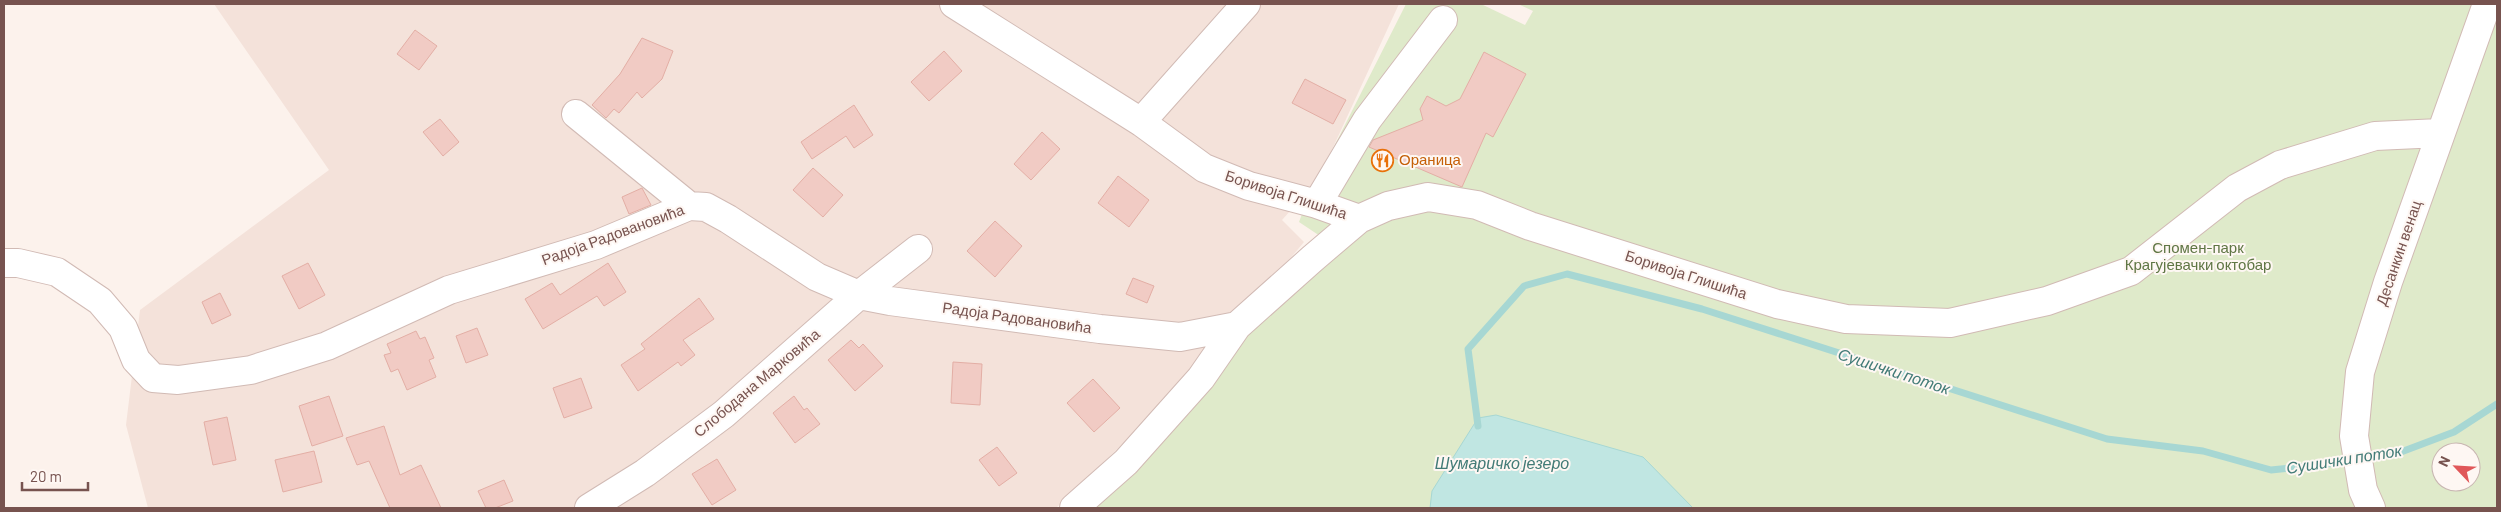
<svg xmlns="http://www.w3.org/2000/svg" width="2501" height="512" font-family="Barlow,sans-serif">
  <style>
    .residential { fill: #f4e2da }
    .green { fill: #dfeaca; fill-rule: evenodd }
    .water { fill: #c0e6e2; stroke: #a7d7d3 }
    .lines { fill: none; stroke-linecap: round; stroke-linejoin: round }
    .stream { stroke: #a7d7d3; stroke-width: 7 }
    .building { fill: #f1cbc4; stroke: #e3aea5 }
    .minor-casing { stroke: #d1bab4; stroke-width: 30 }
    .minor { stroke: #fff; stroke-width: 28 }
    .labels { text-anchor: middle; stroke-width: 4; stroke-linejoin: round; paint-order: stroke }
    .food-label { font-size: 15px; fill: #c56008; stroke: #fef7f3; text-anchor: start }
    .street-label { font-size: 15px; fill: #77534f; stroke: #fef7f3 }
    .park-label { font-size: 15px; fill: #5f7644; stroke: #fef7f3 }
    .water-label { font-size: 16px; font-style: italic; fill: #427b77; stroke: #fef7f3 }
  </style>
  <rect width="100%" height="100%" fill="#fcf2ec"/>
  <path class="residential" d="M 214,4 L 1399,4 L 1318,180 L 1282,220 L 1304,242 L 1185,384 L 1056,508 L 148,508 L 126,425 L 140,310 L 329,170 Z"/>
  <path class="green" d="M 1406,4 L 1481,4 L 1525,25 L 1533,11 L 1518,4 L 2497,4 L 2497,508 L 1061,508 L 1099,474 L 1323,238 L 1299,222 L 1308,198 ZM 2441,452 L 2471,452 L 2471,482 L 2441,482 Z"/>
  <path class="water" d="M 1496,415 L 1643,457 L 1693,508 L 1430,508 L 1432,491 L 1478,418 Z"/>
  <g class="lines">
    <path class="stream" d="M 1478,426 L 1468,349 L 1524,286 L 1567,274 L 1702,309 L 2107,439 L 2203,451 L 2271,470 L 2354,461
      M 2364,459 L 2401,452 L 2454,432 L 2497,404"/>
  </g>
  <path class="building" d="M 415,30 L 437,46 L 419,70 L 397,54 Z
    M 642,38 L 673,51 L 662,79 L 642,98 L 637,92 L 619,113 L 614,109 L 606,118 L 592,105 L 620,74 Z
    M 944,51 L 962,71 L 929,101 L 911,82 Z
    M 1484,52 L 1526,74 L 1493,137 L 1486,133 L 1462,187 L 1369,147 L 1373,140 L 1423,120 L 1420,109 L 1427,96 L 1446,106 L 1460,99 Z
    M 1305,79 L 1346,100 L 1333,124 L 1292,103 Z
    M 854,105 L 873,135 L 854,148 L 846,136 L 812,159 L 801,142 Z
    M 440,119 L 459,142 L 443,156 L 423,132 Z
    M 1042,132 L 1060,149 L 1031,180 L 1014,164 Z
    M 813,168 L 843,195 L 823,217 L 793,190 Z
    M 1118,176 L 1149,200 L 1129,227 L 1098,203 Z
    M 642,188 L 651,205 L 629,214 L 622,197 Z
    M 995,221 L 1022,246 L 995,277 L 967,251 Z
    M 308,263 L 325,295 L 299,309 L 282,276 Z
    M 608,263 L 626,292 L 604,306 L 597,296 L 543,329 L 525,299 L 552,283 L 560,295 Z
    M 1133,278 L 1154,286 L 1147,303 L 1126,294 Z
    M 220,293 L 231,315 L 212,324 L 202,302 Z
    M 699,298 L 714,319 L 683,340 L 695,355 L 681,366 L 678,362 L 638,391 L 621,365 L 645,349 L 641,344 Z
    M 477,328 L 488,355 L 466,363 L 456,336 Z
    M 416,331 L 420,339 L 425,337 L 434,358 L 429,360 L 436,377 L 407,390 L 398,369 L 391,372 L 384,355 L 391,353 L 387,344 Z
    M 851,340 L 859,348 L 863,344 L 883,366 L 855,391 L 828,360 Z
    M 953,362 L 982,364 L 980,405 L 951,403 Z
    M 581,378 L 592,408 L 564,418 L 553,388 Z
    M 1093,379 L 1120,408 L 1094,432 L 1067,403 Z
    M 329,396 L 343,436 L 312,446 L 299,406 Z
    M 794,396 L 804,410 L 807,408 L 820,424 L 795,443 L 773,413 Z
    M 227,417 L 236,460 L 213,465 L 204,422 Z
    M 384,426 L 400,475 L 421,465 L 441,508 L 390,508 L 369,461 L 357,465 L 346,438 Z
    M 997,447 L 1017,473 L 999,486 L 979,460 Z
    M 314,451 L 322,482 L 283,492 L 275,460 Z
    M 717,459 L 736,490 L 712,505 L 692,474 Z
    M 504,480 L 513,501 L 495,508 L 486,508 L 478,491 Z"/>
  <g class="lines">
    <defs>
      <path id="minor" d="M 954,4 L 1141,122 L 1204,168 L 1249,186 L 1317,204 L 1359,219
        M 576,114 L 689,206
        M 1141,122 L 1246,4
        M 1317,204 L 1367,120 L 1443,20
        M 4,263 L 18,263 L 57,272 L 100,301 L 123,328 L 136,360 L 153,378 L 178,380 L 251,370 L 327,346 L 449,290 L 596,245 L 689,206 L 706,207 L 728,219 L 817,277 L 859,295 L 890,301 L 1100,329 L 1180,337 L 1237,326
        M 589,508 L 645,473 L 724,414 L 859,295 L 918,249
        M 1074,508 L 1126,462 L 1201,378 L 1237,326 L 1312,259 L 1359,219 L 1388,206 L 1428,197 L 1477,205 L 1530,226 L 1777,304 L 1846,319 L 1950,323 L 2047,301 L 2131,271 L 2237,188 L 2280,165 L 2375,136 L 2440,133
        M 2371,508 L 2363,490 L 2354,436 L 2360,372 L 2388,282 L 2487,4"/>
    </defs>
    <use href="#minor" class="minor-casing"/>
    <use href="#minor" class="minor"/>
  </g>
  <defs>
    <symbol id="restaurant-ring" viewBox="-11 -11 22 22"><circle r="9.5" fill="#fef7f3" stroke="#e8710a" stroke-width="1.5"/><path d="M-5-6h1v4h1v-4h1v4h1v-4h1v5L-1.5 .5V6h-2V.5L-5-1ZM5-6V6H3V1.5H1.5Q1.5-4 5-6Z" fill="#e8710a"/></symbol>
  </defs>
  <g fill-rule="evenodd">
    <use href="#restaurant-ring" x="1370" y="148" width="25" height="25"/>
  </g>
  <g class="labels">
    <g class="food-label">
      <text x="1399" y="165">Ораница</text>
    </g>
    <g class="street-label">
      <text transform="translate(1286 195) rotate(18)" y="5">Боривоја Глишића</text>
      <text transform="translate(613 235) rotate(-20)" y="5">Радоја Радовановића</text>
      <text transform="translate(2399 253) rotate(-71)" y="5">Десанкин венац</text>
      <text transform="translate(1686 275) rotate(18)" y="5">Боривоја Глишића</text>
      <text transform="translate(1017 318) rotate(8)" y="5">Радоја Радовановића</text>
      <text transform="translate(757 383) rotate(-40)" y="5">Слободана Марковића</text>
    </g>
    <g class="park-label">
      <text x="2198" y="253">Спомен-парк<tspan x="2198" dy="17">Крагујевачки октобар</tspan></text>
    </g>
    <g class="water-label">
      <text transform="translate(1894 371) rotate(18)" y="6">Сушички поток</text>
      <text transform="translate(2344 459) rotate(-9)" y="6">Сушички поток</text>
      <text x="1502" y="469">Шумаричко језеро</text>
    </g>
  </g>
  <rect width="2501" height="512" fill="none" stroke="#77534f" stroke-width="10"/>
  <g transform="translate(2456 467) rotate(295)"><circle r="24" fill="#fef7f3" stroke="#c8b5b1"/>
  <path d="M0-4L9 19L0 12L-9 19Z" fill="#e05759"/>
  <text y="-8" font-size="14" font-weight="bold" text-anchor="middle" fill="#77534f">N</text>
  </g>
  <path d="M22 482v8h66v-8" fill="none" stroke="#77534f" stroke-width="2.5"/>
  <text x="30" y="482" font-size="15" fill="#77534f" stroke="#fef7f3" stroke-width="4" paint-order="stroke">20 m</text>
</svg>
